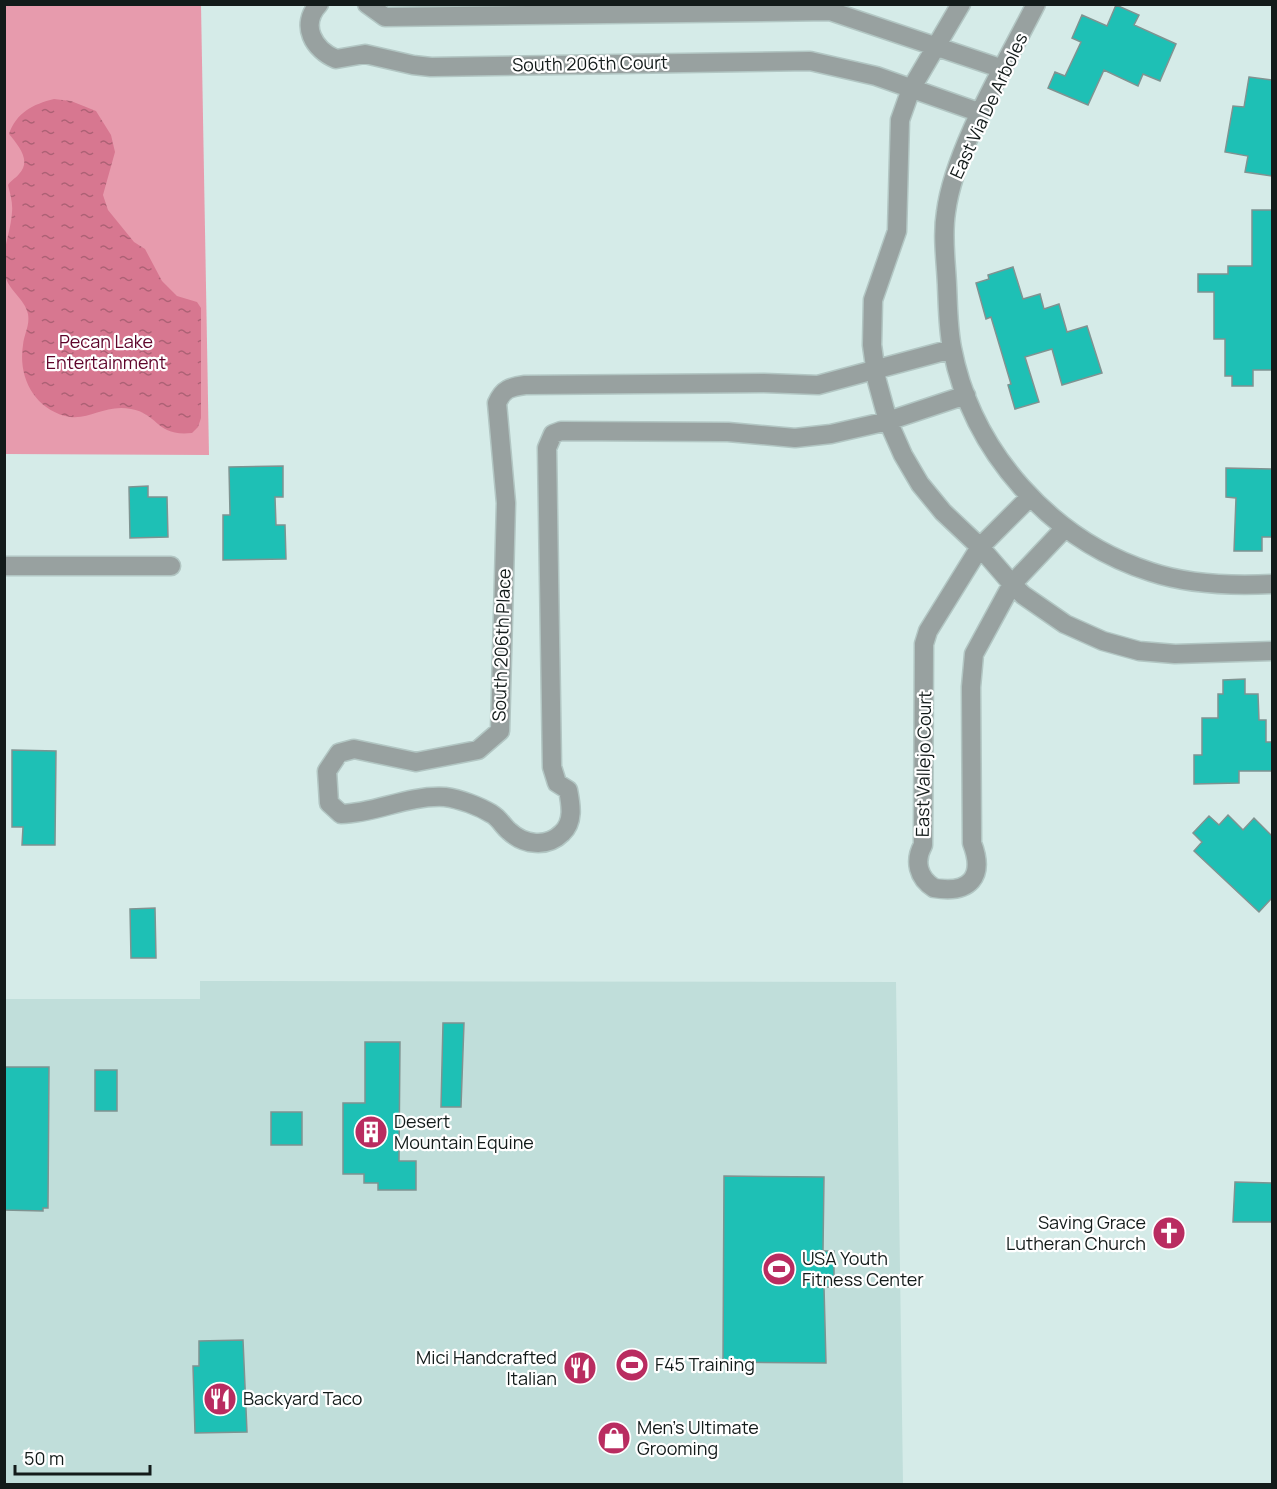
<svg xmlns="http://www.w3.org/2000/svg" width="1277" height="1489" font-family="Manrope,sans-serif">
  <style>
    .built { fill: #c0deda }
    .park { fill: #e79bad }
    .water { fill: url(#water-ripples) }
    .building { fill: #1ec0b5; stroke: #7f9391; stroke-width: 1.5 }
    .lines { fill: none; stroke-linecap: round; stroke-linejoin: round }
    .minor-casing { stroke: #b2c6c3; stroke-width: 21 }
    .minor { stroke: #98a1a0; stroke-width: 18 }
    .labels { text-anchor: middle; stroke-width: 4.5; stroke-linejoin: round; paint-order: stroke }
    .street-label { font-size: 18px; fill: #131b1a; stroke: #fff }
    .park-label { font-size: 18px; fill: #5f052b; stroke: #fff }
    .poi-label { font-size: 18px; fill: #131b1a; stroke: #fff; text-anchor: start }
  </style>
  <defs>
    <pattern id="water-ripples" width="26" height="14" patternUnits="userSpaceOnUse" patternTransform="scale(1.5)"><rect width="26" height="14" fill="#d77790"/><path d="M2 4q2-2 4 0t4 0M15 11q2-2 4 0t4 0" fill="none" stroke="#ad6175"/></pattern>
  </defs>
  <rect width="100%" height="100%" fill="#d5ebe8"/>
  <path class="built" d="M 200,981 L 896,982 L 903,1484 L 5,1484 L 4,999 L 200,999 Z"/>
  <path class="park" d="M 5,5 L 201,5 L 209,455 L 5,454 Z"/>
  <path class="water" d="M 54,99 L 71,101 L 96,111 L 111,135 L 115,152 L 103,195 L 108,210 L 134,242 L 145,249 L 162,281 L 177,296 L 197,302 L 201,308 L 201,418 L 198,427 L 192,433 C 156,437 159,414 131,409 C 103,404 89,422 65,416 C 33,407 18,376 23,345 C 24,334 30,326 28,314 C 25,299 8,290 5,275 C 0,253 11,233 12,212 C 13,203 10,193 8,185 C 11,180 15,179 19,174 C 32,161 18,145 9,134 C 16,113 33,104 54,99 Z"/>
  <path class="building" d="M 1116,5 L 1139,15 L 1134,25 L 1176,44 L 1160,81 L 1143,74 L 1138,86 L 1104,70 L 1088,105 L 1048,88 L 1055,72 L 1065,76 L 1081,42 L 1072,38 L 1082,15 L 1107,26 Z
    M 1249,77 L 1272,80 L 1272,176 L 1245,172 L 1248,156 L 1225,152 L 1233,106 L 1244,107 Z
    M 1252,210 L 1272,210 L 1272,370 L 1253,370 L 1253,386 L 1232,386 L 1232,376 L 1225,376 L 1225,339 L 1214,339 L 1214,292 L 1198,292 L 1198,274 L 1228,274 L 1228,266 L 1252,266 Z
    M 1013,267 L 1023,299 L 1040,294 L 1044,309 L 1059,304 L 1067,332 L 1087,326 L 1102,373 L 1062,385 L 1052,349 L 1025,357 L 1039,402 L 1015,409 L 1008,385 L 1011,384 L 991,317 L 986,319 L 976,283 L 989,279 L 988,275 Z
    M 283,466 L 283,497 L 275,497 L 276,525 L 285,525 L 286,559 L 223,560 L 223,515 L 230,515 L 229,467 Z
    M 1226,468 L 1272,469 L 1272,537 L 1262,537 L 1262,551 L 1234,551 L 1236,498 L 1226,497 Z
    M 148,486 L 148,497 L 167,497 L 168,537 L 130,538 L 129,487 Z
    M 1245,679 L 1245,694 L 1258,694 L 1259,720 L 1266,720 L 1266,742 L 1272,742 L 1272,771 L 1239,771 L 1239,783 L 1194,784 L 1194,755 L 1202,755 L 1202,718 L 1218,718 L 1218,694 L 1223,694 L 1223,680 Z
    M 12,750 L 56,751 L 55,845 L 22,845 L 23,827 L 12,827 Z
    M 1228,815 L 1243,830 L 1254,818 L 1272,836 L 1272,898 L 1259,912 L 1194,851 L 1202,842 L 1193,833 L 1209,816 L 1219,825 Z
    M 155,908 L 156,958 L 131,958 L 130,909 Z
    M 443,1023 L 464,1023 L 461,1107 L 441,1107 Z
    M 365,1042 L 400,1042 L 399,1161 L 416,1161 L 416,1190 L 378,1190 L 378,1183 L 364,1183 L 364,1174 L 343,1174 L 343,1103 L 365,1103 Z
    M 4,1067 L 49,1067 L 48,1208 L 43,1208 L 43,1211 L 4,1210 Z
    M 95,1070 L 117,1070 L 117,1111 L 95,1111 Z
    M 271,1112 L 302,1112 L 302,1145 L 271,1145 Z
    M 724,1176 L 824,1177 L 823,1251 L 834,1251 L 834,1287 L 824,1287 L 826,1363 L 723,1362 Z
    M 1235,1182 L 1272,1183 L 1272,1222 L 1233,1222 Z
    M 243,1340 L 247,1432 L 195,1433 L 193,1366 L 199,1366 L 199,1341 Z"/>
  <g class="lines">
    <defs>
      <path id="minor" d="M 319,4 C 299,25 314,50 336,59 L 365,54 L 413,65 L 431,67 L 810,61 L 876,76 L 981,113
        M 367,4 L 385,17 L 830,11 L 1003,69
        M 961,4 L 911,89 L 900,120 L 897,231 L 873,300 L 872,345 L 877,381 L 888,421 L 903,455 L 920,484 L 943,512 L 980,547 L 1012,584 L 1023,595 L 1065,624 L 1103,641 L 1139,651 L 1175,654 L 1272,651
        M 1036,4 C 1007,62 954,149 946,212 C 942,236 946,261 947,285 C 948,306 948,328 952,348 C 972,452 1051,540 1151,572 C 1190,585 1232,586 1272,584
        M 952,349 L 818,385 L 764,383 L 525,385 C 510,387 503,389 497,403 L 506,503 L 500,731 L 478,750 L 416,762 L 354,749 L 339,753 L 327,771 L 329,803 L 341,814 C 378,813 406,795 445,797 C 460,799 479,806 492,814 C 499,818 503,826 509,831 C 524,845 547,848 562,833 C 574,822 571,805 568,790 L 557,783 L 552,767 L 547,448 L 553,434 L 561,431 L 728,432 L 795,438 L 831,434 L 888,421 L 966,395
        M 1030,497 L 980,547 L 928,631 L 924,644 L 923,845 C 914,861 918,878 934,888 C 970,894 985,877 972,843 L 971,687 L 974,654 L 1012,584 L 1064,529
        M 4,566 L 171,566"/>
    </defs>
    <use href="#minor" class="minor-casing"/>
    <use href="#minor" class="minor"/>
  </g>
  <defs>
    <symbol id="building-disc" viewBox="-11 -11 22 22"><circle r="9.5" fill="#b92c60" stroke="#fff"/><path d="M-4-6H4V6H1V3H-1V6H-4ZM-2.5-4.3h1.7v1.8h-1.7ZM.8-4.3h1.7v1.8H.8ZM-2.5-1h1.7V.8h-1.7ZM.8-1h1.7V.8H.8Z" fill="#fff"/></symbol>
    <symbol id="church-disc" viewBox="-11 -11 22 22"><circle r="9.5" fill="#b92c60" stroke="#fff"/><path d="M-1.2-6h2.4v3.5h3.3v2.4h-3.3V6h-2.4V-.1h-3.3v-2.4h3.3Z" fill="#fff"/></symbol>
    <symbol id="stadium-disc" viewBox="-11 -11 22 22"><circle r="9.5" fill="#b92c60" stroke="#fff"/><path d="M0-5a6.5 5 0 1 0 0 10a6.5 5 0 1 0 0-10ZM-3.5-1.8h7v3.6h-7Z" fill="#fff"/></symbol>
    <symbol id="restaurant-disc" viewBox="-11 -11 22 22"><circle r="9.5" fill="#b92c60" stroke="#fff"/><path d="M-5-6h1v4h1v-4h1v4h1v-4h1v5L-1.5 .5V6h-2V.5L-5-1ZM5-6V6H3V1.5H1.5Q1.5-4 5-6Z" fill="#fff"/></symbol>
    <symbol id="shop-disc" viewBox="-11 -11 22 22"><circle r="9.5" fill="#b92c60" stroke="#fff"/><path d="M-5-2.5h2.3a2.7 3.5 0 0 1 5.4 0H5L5.5 6h-11ZM-1.5-2.5h3a1.5 2.3 0 0 0-3 0Z" fill="#fff"/></symbol>
  </defs>
  <g fill-rule="evenodd">
    <use href="#building-disc" x="352" y="1113" width="38" height="38"/>
    <use href="#church-disc" x="1150" y="1214" width="38" height="38"/>
    <use href="#stadium-disc" x="760" y="1250" width="38" height="38"/>
    <use href="#stadium-disc" x="613" y="1346" width="38" height="38"/>
    <use href="#restaurant-disc" x="561" y="1349" width="38" height="38"/>
    <use href="#restaurant-disc" x="201" y="1380" width="38" height="38"/>
    <use href="#shop-disc" x="595" y="1419" width="38" height="38"/>
  </g>
  <g class="labels">
    <g class="street-label">
      <text transform="translate(590 64) rotate(-1)" y="6">South 206th Court</text>
      <text transform="translate(989 106) rotate(-65)" y="6">East Via De Arboles</text>
      <text transform="translate(502 645) rotate(-88)" y="6">South 206th Place</text>
      <text transform="translate(924 764) rotate(-89)" y="6">East Vallejo Court</text>
    </g>
    <g class="park-label">
      <text x="106" y="348">Pecan Lake<tspan x="106" dy="21">Entertainment</tspan></text>
    </g>
    <g class="poi-label">
      <text x="394" y="1128">Desert<tspan x="394" dy="21">Mountain Equine</tspan></text>
      <text x="1146" y="1229" text-anchor="end">Saving Grace<tspan x="1146" dy="21">Lutheran Church</tspan></text>
      <text x="802" y="1265">USA Youth<tspan x="802" dy="21">Fitness Center</tspan></text>
      <text x="557" y="1364" text-anchor="end">Mici Handcrafted<tspan x="557" dy="21">Italian</tspan></text>
      <text x="655" y="1371">F45 Training</text>
      <text x="243" y="1405">Backyard Taco</text>
      <text x="637" y="1434">Men's Ultimate<tspan x="637" dy="21">Grooming</tspan></text>
    </g>
  </g>
  <rect width="1277" height="1489" fill="none" stroke="#131b1a" stroke-width="12"/>
  <path d="M15 1465v9h135v-9" fill="none" stroke="#131b1a" stroke-width="3"/>
  <text x="24" y="1465" font-size="18" fill="#131b1a" stroke="#ffffff" stroke-width="4.5" paint-order="stroke">50 m</text>
</svg>
